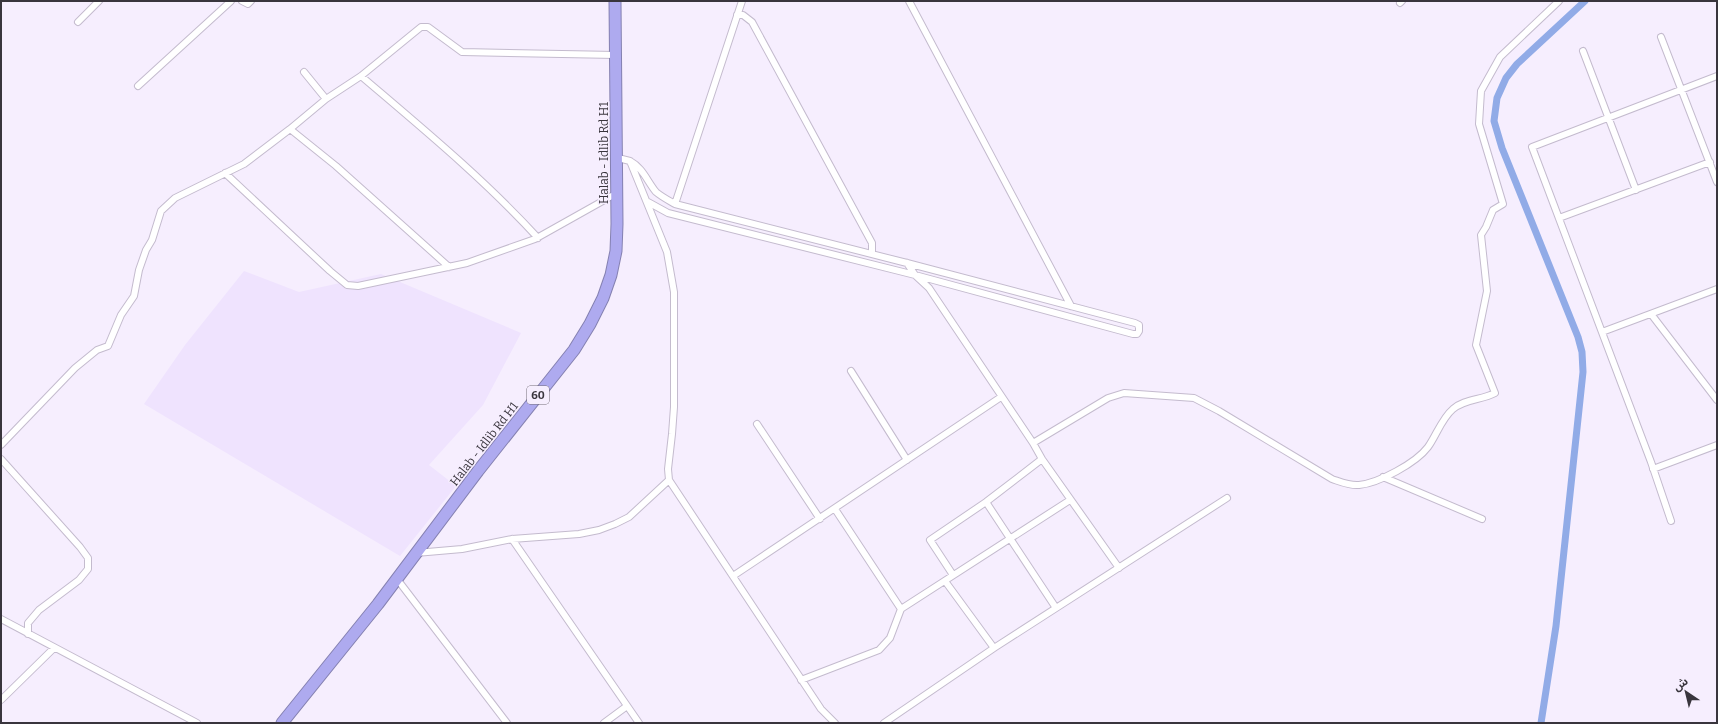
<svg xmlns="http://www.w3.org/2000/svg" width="1718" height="724" font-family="Bitter,'Noto Sans Arabic',serif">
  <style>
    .built { fill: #efe3fe }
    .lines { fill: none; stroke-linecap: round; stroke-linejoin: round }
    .canal { stroke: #91abe7; stroke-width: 7 }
    .street-casing { stroke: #c4bbce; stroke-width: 8 }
    .highway-casing { stroke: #8581b1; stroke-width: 13 }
    .street { stroke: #fff; stroke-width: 6 }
    .highway { stroke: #aeaaef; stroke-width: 11 }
    .labels { text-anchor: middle; stroke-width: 3; stroke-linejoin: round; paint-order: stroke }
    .shield { fill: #f6eefe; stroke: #726c77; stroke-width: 1 }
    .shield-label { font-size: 11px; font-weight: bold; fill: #39353d }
    .street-label { font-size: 12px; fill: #39353d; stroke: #f6eefe }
  </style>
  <rect width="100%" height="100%" fill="#f6eefe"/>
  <path class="built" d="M 244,271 L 299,292 L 381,274 L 521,333 L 483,405 L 429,465 L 456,486 L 400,556 L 144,404 L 185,345 Z"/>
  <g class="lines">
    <path class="canal" d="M 1541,723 L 1556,626 L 1583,372 L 1582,352 L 1578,337 L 1502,148 L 1494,121 L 1497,98 L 1506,78 L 1517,64 L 1585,1"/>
    <defs>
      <path id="street" d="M 242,1 L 248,4 L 251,1
        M 909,1 L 1071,306
        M 1400,3 L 1402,1
        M 737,15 L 743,15 L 752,22 L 872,243 L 872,254
        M 78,22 L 99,1
        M 1661,37 L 1717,182
        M 1583,51 L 1636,190
        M 304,72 L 326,99
        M 361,76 C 422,128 484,179 538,238
        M 138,86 L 231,1
        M 290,129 L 326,99 L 361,76 L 421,27 L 428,27 L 462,52 L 616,55
        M 630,161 C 643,168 647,181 656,192 C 662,197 668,200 675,204 L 907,263 L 1135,323 L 1139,325 L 1139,331 L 1137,334 L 1133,334 L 915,275 L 668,213 L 648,202
        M 225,173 L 330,271 L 347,285 L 358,286 L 467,263 L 535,239 L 617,193
        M 675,204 L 742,1
        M 1559,218 L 1710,162
        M 907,263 L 915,275 L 929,288 L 1033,443 L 1042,459 L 1119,568
        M 1651,314 L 1717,400
        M 1602,332 L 1717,289
        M 851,371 L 907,460
        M 757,424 L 820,519
        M 1033,443 L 1108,398 L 1124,393 L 1194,398 L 1219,411 L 1332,479 C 1341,482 1350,486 1359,485 C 1379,483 1416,463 1428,447 C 1436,436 1442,418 1453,409 C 1464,399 1482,400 1495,393 L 1476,345 L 1487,291 L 1481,235 L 1486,227 L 1493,210 L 1503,204 L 1479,124 L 1481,91 L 1500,57 L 1559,1
        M 1,445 L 75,368 L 97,350 L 108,346 L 121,315 L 134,296 L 139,270 L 146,250 L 152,240 L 161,211 L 175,198 L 244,164 L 290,129 L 336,166 L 449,267
        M 1,459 L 80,547 L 88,558 L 88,569 L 79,580 L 39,610 L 28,623 L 28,634
        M 1653,469 L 1717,445
        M 1383,477 L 1482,519
        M 669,480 L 821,709 L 835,723
        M 986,502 L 1056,608
        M 835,509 L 901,609
        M 1671,521 L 1651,462 L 1532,147 L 1717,76
        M 512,539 L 639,723
        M 416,553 L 462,549 L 512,539 L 579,534 L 599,530 L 615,524 L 629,517 L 669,480 L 668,469 L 672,434 L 674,407 L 674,292 L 667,252 L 630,161 L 618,158
        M 953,575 L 930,540 L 986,502 L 1042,459
        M 733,576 L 1001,397
        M 397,579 L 507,723
        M 945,581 L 994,648
        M 1,619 L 197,723
        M 801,680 L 879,650 L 890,638 L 901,609 L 1070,500
        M 1,700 L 54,648
        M 604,723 L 627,706
        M 884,723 L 994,648 L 1227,498"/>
      <path id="highway" d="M 282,723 L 378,604 L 478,471 L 574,350 L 590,324 L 603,298 L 611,275 L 616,251 L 617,224 L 615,1"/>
    </defs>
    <use href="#street" class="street-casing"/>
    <use href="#highway" class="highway-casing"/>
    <use href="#street" class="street"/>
    <use href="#highway" class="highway"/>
  </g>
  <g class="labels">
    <rect class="shield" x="527" y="386" width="22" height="18" rx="3"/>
    <g class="shield-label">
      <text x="538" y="399">60</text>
    </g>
    <g class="street-label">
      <text transform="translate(604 153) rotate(-90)" y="4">Halab - Idlib Rd H1</text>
      <text transform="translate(484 444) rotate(-52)" y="4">Halab - Idlib Rd H1</text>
    </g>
  </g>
  <rect width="1718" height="724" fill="none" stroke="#39353d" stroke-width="4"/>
  <g transform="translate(1686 692) rotate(325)" stroke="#f6eefe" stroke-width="3" paint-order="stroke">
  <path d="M0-3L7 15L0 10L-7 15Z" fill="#39353d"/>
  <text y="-6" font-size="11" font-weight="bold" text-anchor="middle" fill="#39353d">ش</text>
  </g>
</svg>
